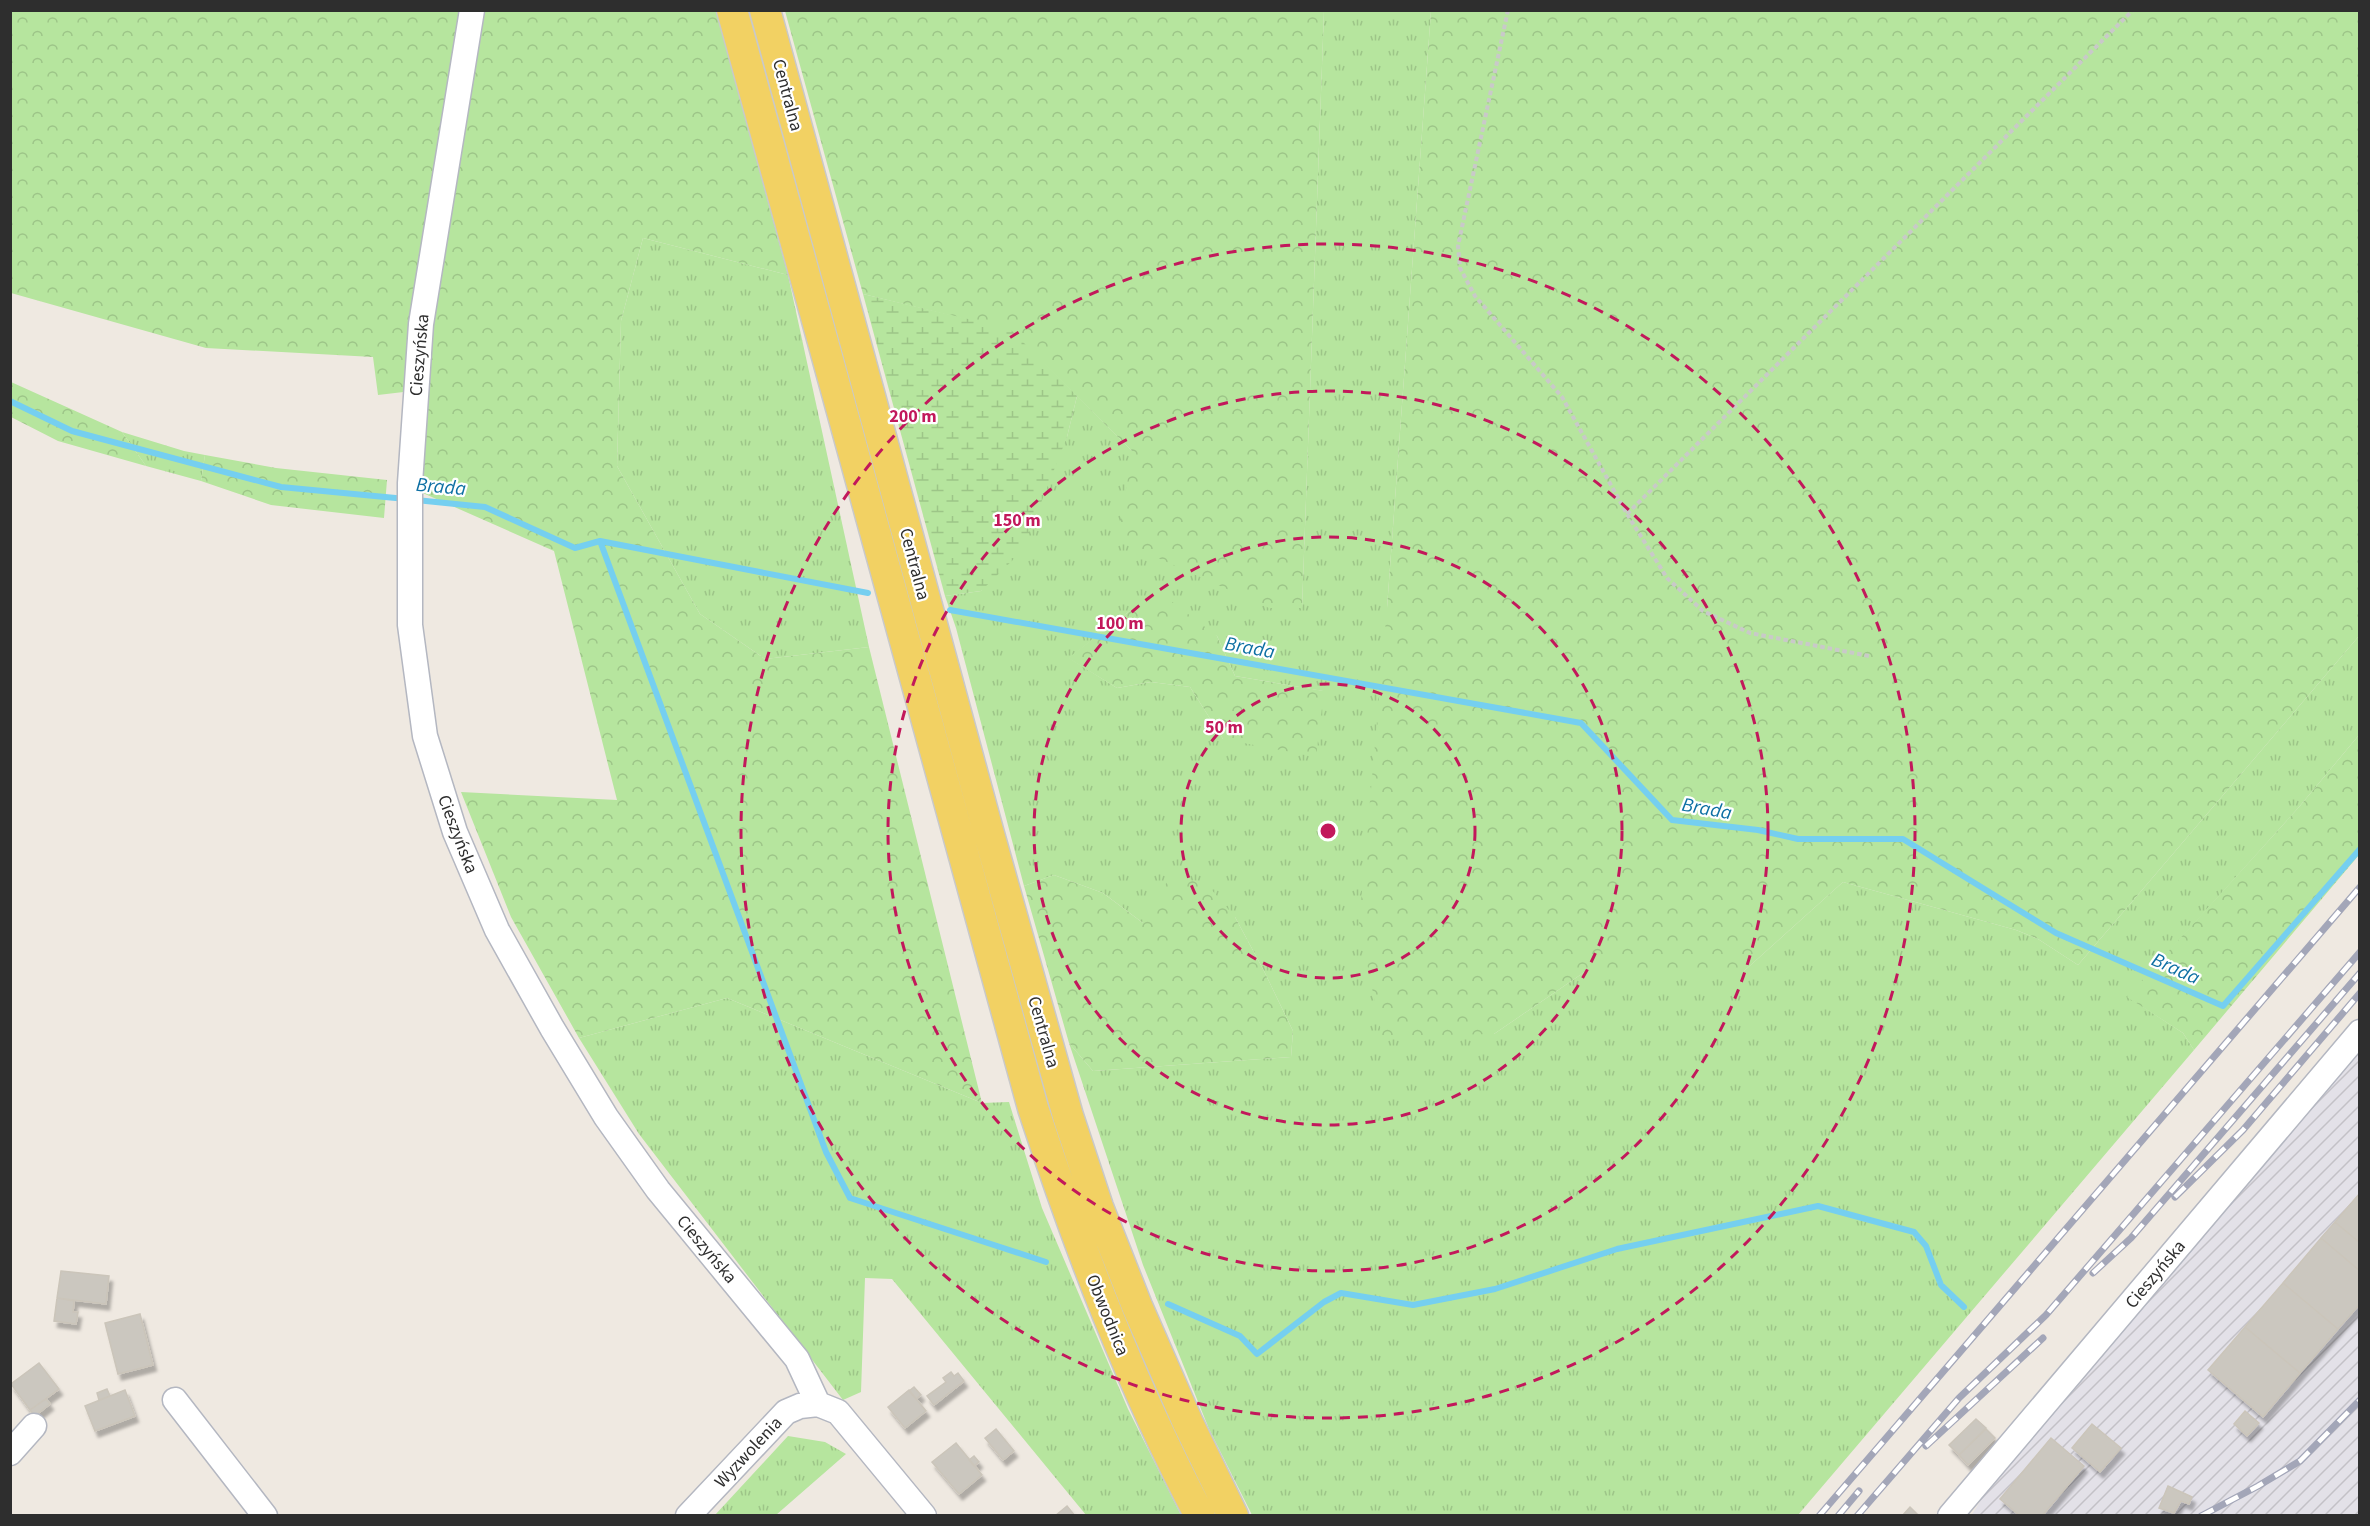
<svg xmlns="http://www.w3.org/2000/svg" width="2370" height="1526" font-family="'Source Sans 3',sans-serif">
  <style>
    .industrial { fill: url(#industrial-furrows) }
    .grass { fill: url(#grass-tufts); fill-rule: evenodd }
    .forest { fill: url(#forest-crowns) }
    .wetland { fill: url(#wetland-marsh) }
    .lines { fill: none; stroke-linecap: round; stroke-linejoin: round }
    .stream { stroke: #75cff0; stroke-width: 6 }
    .building { fill: #cbc7bf; stroke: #cbc5ba; stroke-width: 1.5; filter: url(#shadow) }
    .minor-casing { stroke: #b4b7c1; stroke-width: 27 }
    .major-casing { stroke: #c9c9c9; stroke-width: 33 }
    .path { stroke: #c9c9c9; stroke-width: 4; stroke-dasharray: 4.5 3; stroke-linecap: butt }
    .minor { stroke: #fff; stroke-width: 24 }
    .major { stroke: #f2d163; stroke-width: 30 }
    .rail-casing { stroke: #a3a6b8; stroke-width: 7 }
    .rail { stroke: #fff; stroke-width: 4.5; stroke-dasharray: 14; stroke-linecap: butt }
    .ring { fill: none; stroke: #c2185b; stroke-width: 3; stroke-dasharray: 10 8 }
    .labels { text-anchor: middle; stroke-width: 4.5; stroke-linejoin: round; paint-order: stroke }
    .street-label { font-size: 18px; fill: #2e2e2e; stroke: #fff }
    .water-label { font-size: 20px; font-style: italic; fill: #0d6fa3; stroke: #fff }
    .centre { fill: #c2185b; stroke: #fff; stroke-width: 3 }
    .ring-label { font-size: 18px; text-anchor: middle; font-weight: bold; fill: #c2185b; stroke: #fff; stroke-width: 4.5; stroke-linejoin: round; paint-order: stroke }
  </style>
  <defs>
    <pattern id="industrial-furrows" width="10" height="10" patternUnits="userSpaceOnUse" patternTransform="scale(1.5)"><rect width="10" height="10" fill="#e3e1e8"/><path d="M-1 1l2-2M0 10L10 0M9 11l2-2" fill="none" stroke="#c3c1c7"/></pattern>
    <pattern id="grass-tufts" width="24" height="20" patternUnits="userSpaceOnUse" patternTransform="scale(1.5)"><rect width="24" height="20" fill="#b6e59e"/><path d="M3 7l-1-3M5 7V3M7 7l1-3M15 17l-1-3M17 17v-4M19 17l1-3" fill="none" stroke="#9dc588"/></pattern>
    <pattern id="forest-crowns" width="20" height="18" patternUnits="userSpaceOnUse" patternTransform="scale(1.5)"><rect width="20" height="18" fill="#b6e59e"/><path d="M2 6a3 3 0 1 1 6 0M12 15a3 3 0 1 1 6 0" fill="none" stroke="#9dc588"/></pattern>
    <pattern id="wetland-marsh" width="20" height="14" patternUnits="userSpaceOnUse" patternTransform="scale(1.5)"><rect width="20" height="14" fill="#b6e59e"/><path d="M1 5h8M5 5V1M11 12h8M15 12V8" fill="none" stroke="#9dc588"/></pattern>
    <filter id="shadow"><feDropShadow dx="3.5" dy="6" stdDeviation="1.5" flood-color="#0004"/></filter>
  </defs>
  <rect width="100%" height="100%" fill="#efe9e1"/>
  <path class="industrial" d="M 2359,1032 L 2359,1515 L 1971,1516 L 2061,1372 Z"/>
  <path class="grass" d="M 1324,11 L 1431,11 L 1387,608 L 1494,1034 L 1586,971 L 1744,971 L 1843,882 L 2016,930 L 2038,939 L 2078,965 L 2359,636 L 2359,735 L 2299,807 L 2128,997 L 2183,1033 L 2194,1050 L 1798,1515 L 1252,1515 L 1209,1429 L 1143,1265 L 1069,1043 L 1093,1071 L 1291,1057 L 1293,1031 L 1264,971 L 1235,917 L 1143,923 L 1103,893 L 1054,875 L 1024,886 L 956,628 L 945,596 L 981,591 L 1067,437 L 1077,396 L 1132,451 L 1302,608 ZM 1131,610 L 1217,636 L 1235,676 L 1323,691 L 1223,739 L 1190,687 L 1151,682 L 1117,688 L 1069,658 Z
    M 643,238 L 788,275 L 869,647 L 765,659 L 700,614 L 617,466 L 621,321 Z
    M 122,432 L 184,451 L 205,455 L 201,481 L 146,466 Z
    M 727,998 L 982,1103 L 1009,1102 L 1042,1208 L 1128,1409 L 1181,1515 L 1086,1515 L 892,1279 L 865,1278 L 861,1392 L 843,1400 L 639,1134 L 579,1038 Z
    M 788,1436 L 825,1442 L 846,1454 L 776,1515 L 715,1515 Z"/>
  <path class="forest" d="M 10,11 L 716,11 L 788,275 L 643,238 L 621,321 L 617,466 L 700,614 L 765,659 L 869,647 L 982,1103 L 727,998 L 579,1038 L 511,917 L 461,792 L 617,800 L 554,551 L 416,490 L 429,389 L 378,395 L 373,357 L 206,348 L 11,293 Z
    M 785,11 L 1324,11 L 1302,608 L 1269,608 L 1118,540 L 1132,451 L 1010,330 L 863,294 Z
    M 1431,11 L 2359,11 L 2359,636 L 2078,965 L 2038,939 L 2016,930 L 1843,882 L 1744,971 L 1586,971 L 1494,1034 L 1382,1036 L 1359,925 L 1387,608 Z
    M 11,382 L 122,432 L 146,466 L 58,441 L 11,417 Z
    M 205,455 L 276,468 L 387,480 L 384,518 L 271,505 L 201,481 Z
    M 1171,601 L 1217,636 L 1235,676 L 1324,691 L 1316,757 L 1223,739 L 1190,687 L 1151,682 L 1117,688 L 1068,658 L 1131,610 Z
    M 2359,735 L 2359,855 L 2194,1050 L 2183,1033 L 2127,997 L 2299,807 Z
    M 1054,875 L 1103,893 L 1143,923 L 1168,880 L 1204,881 L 1235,917 L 1264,971 L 1293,1031 L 1291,1057 L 1093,1071 L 1069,1043 L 1024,886 Z"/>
  <path class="wetland" d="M 863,294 L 1010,329 L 1077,396 L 1067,437 L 1022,551 L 981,591 L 945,596 Z"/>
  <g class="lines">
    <path class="stream" d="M 10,401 L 72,431 L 281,487 L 406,499
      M 416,500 L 485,507 L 575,548 L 600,541 L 868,593
      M 600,541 L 826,1152 L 850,1198 L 1046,1262
      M 950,610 L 1581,723 L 1672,820 L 1758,830 L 1798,839 L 1903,839 L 2056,933 L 2223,1006 L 2360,849
      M 1168,1304 L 1240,1336 L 1257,1354 L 1324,1302 L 1341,1293 L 1413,1305 L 1495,1289 L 1617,1249 L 1818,1206 L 1914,1232 L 1926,1246 L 1941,1285 L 1964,1307"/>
  </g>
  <path class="building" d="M 2360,1193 L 2360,1243 L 2335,1222 Z
    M 2335,1222 L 2360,1243 L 2360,1271 L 2321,1238 Z
    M 2321,1238 L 2360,1271 L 2360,1304 L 2338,1329 L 2283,1283 Z
    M 61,1271 L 109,1276 L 106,1304 L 57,1298 Z
    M 2283,1283 L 2338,1329 L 2300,1373 L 2245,1327 Z
    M 57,1298 L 74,1301 L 73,1312 L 78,1312 L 76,1324 L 54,1321 Z
    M 140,1314 L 153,1365 L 118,1374 L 105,1323 Z
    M 2245,1327 L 2300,1373 L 2263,1417 L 2208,1370 Z
    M 39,1363 L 59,1389 L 30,1410 L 11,1384 Z
    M 951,1372 L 954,1376 L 958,1373 L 964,1381 L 934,1405 L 927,1396 L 946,1382 L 943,1378 Z
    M 914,1387 L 921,1395 L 916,1399 L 909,1391 Z
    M 107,1389 L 110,1396 L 99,1400 L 97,1393 Z
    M 125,1390 L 135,1416 L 95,1431 L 85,1406 Z
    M 909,1390 L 926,1411 L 905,1428 L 888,1407 Z
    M 46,1399 L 50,1404 L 35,1416 L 30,1410 Z
    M 2245,1411 L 2259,1423 L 2247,1436 L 2234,1424 Z
    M 1976,1419 L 1986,1428 L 1959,1455 L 1949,1445 Z
    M 2092,1424 L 2121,1448 L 2100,1472 L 2072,1448 Z
    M 996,1429 L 1014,1451 L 1003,1460 L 985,1438 Z
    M 1986,1429 L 1995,1438 L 1968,1465 L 1959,1455 Z
    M 2051,1438 L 2084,1466 L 2042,1516 L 2020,1516 L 2000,1499 Z
    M 956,1443 L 982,1475 L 959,1494 L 932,1462 Z
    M 974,1456 L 979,1462 L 974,1466 L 969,1460 Z
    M 2168,1486 L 2192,1497 L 2189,1504 L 2181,1501 L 2174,1513 L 2159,1508 Z
    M 1067,1506 L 1075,1516 L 1055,1516 Z
    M 1910,1507 L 1919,1516 L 1902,1516 Z"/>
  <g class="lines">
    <defs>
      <path id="minor" d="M 472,10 L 421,324 L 410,483 L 410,625 L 425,736 L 455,832 L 497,930 L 552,1028 L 606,1117 L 658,1190 L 797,1359 L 818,1404 L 838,1412 L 924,1516
        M 175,1400 L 265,1516
        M 10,1453 L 34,1426
        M 688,1516 L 786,1412 L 800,1406 L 818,1404
        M 1950,1516 L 2360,1032"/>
      <path id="major" d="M 732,10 L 1033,1108 C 1079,1248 1131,1385 1200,1516
        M 765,10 L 989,834 L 1068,1116 L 1098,1207 L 1137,1306 L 1188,1423 L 1233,1516"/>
    </defs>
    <use href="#minor" class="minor-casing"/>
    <use href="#major" class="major-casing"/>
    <path class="path" d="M 1508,10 L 1458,246 L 1460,268 L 1475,296 L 1562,397 L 1627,514 L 1667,578 L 1703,611 L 1750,633 L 1869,656
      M 1627,514 L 2133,10"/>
    <use href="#minor" class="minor"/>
    <use href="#major" class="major"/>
    <defs>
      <path id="rail" d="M 2175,1197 L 2243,1130 L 2360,993
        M 2093,1273 L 2131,1238 L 2360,973
        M 1926,1446 L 2043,1338
        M 1819,1516 L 2360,887
        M 1838,1516 L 1859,1491
        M 1857,1516 L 1959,1398 L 2046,1315 L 2360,952
        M 2201,1516 L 2258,1486 L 2300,1461 L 2360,1400"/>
    </defs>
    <use href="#rail" class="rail-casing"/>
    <use href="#rail" class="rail"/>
  </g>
  <g class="ring">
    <circle cx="1328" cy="831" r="147"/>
    <circle cx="1328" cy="831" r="294"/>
    <circle cx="1328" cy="831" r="440"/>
    <circle cx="1328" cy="831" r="587"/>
  </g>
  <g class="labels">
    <g class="street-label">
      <text transform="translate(788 95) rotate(75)" y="6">Centralna</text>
      <text transform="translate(419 355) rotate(-85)" y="6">Cieszyńska</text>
      <text transform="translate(915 564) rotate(75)" y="6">Centralna</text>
      <text transform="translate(458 834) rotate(69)" y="6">Cieszyńska</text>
      <text transform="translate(1044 1032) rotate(74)" y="6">Centralna</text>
      <text transform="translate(707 1249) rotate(50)" y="6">Cieszyńska</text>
      <text transform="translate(2155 1274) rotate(-50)" y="6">Cieszyńska</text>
      <text transform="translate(1108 1315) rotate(68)" y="6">Obwodnica</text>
      <text transform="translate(748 1452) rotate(-47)" y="6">Wyzwolenia</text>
    </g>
    <g class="water-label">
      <text transform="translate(441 486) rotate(5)" y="7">Brada</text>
      <text transform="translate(1250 647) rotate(10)" y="7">Brada</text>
      <text transform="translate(1707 808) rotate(10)" y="7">Brada</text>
      <text transform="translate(2176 968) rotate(24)" y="7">Brada</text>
    </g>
  </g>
  <circle cx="1328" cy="831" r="9" class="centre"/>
  <g class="ring-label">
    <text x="913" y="422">200 m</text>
    <text x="1017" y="526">150 m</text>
    <text x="1120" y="629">100 m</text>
    <text x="1224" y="733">50 m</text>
  </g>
  <rect width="2370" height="1526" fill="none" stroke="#2e2e2e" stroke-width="24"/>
</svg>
